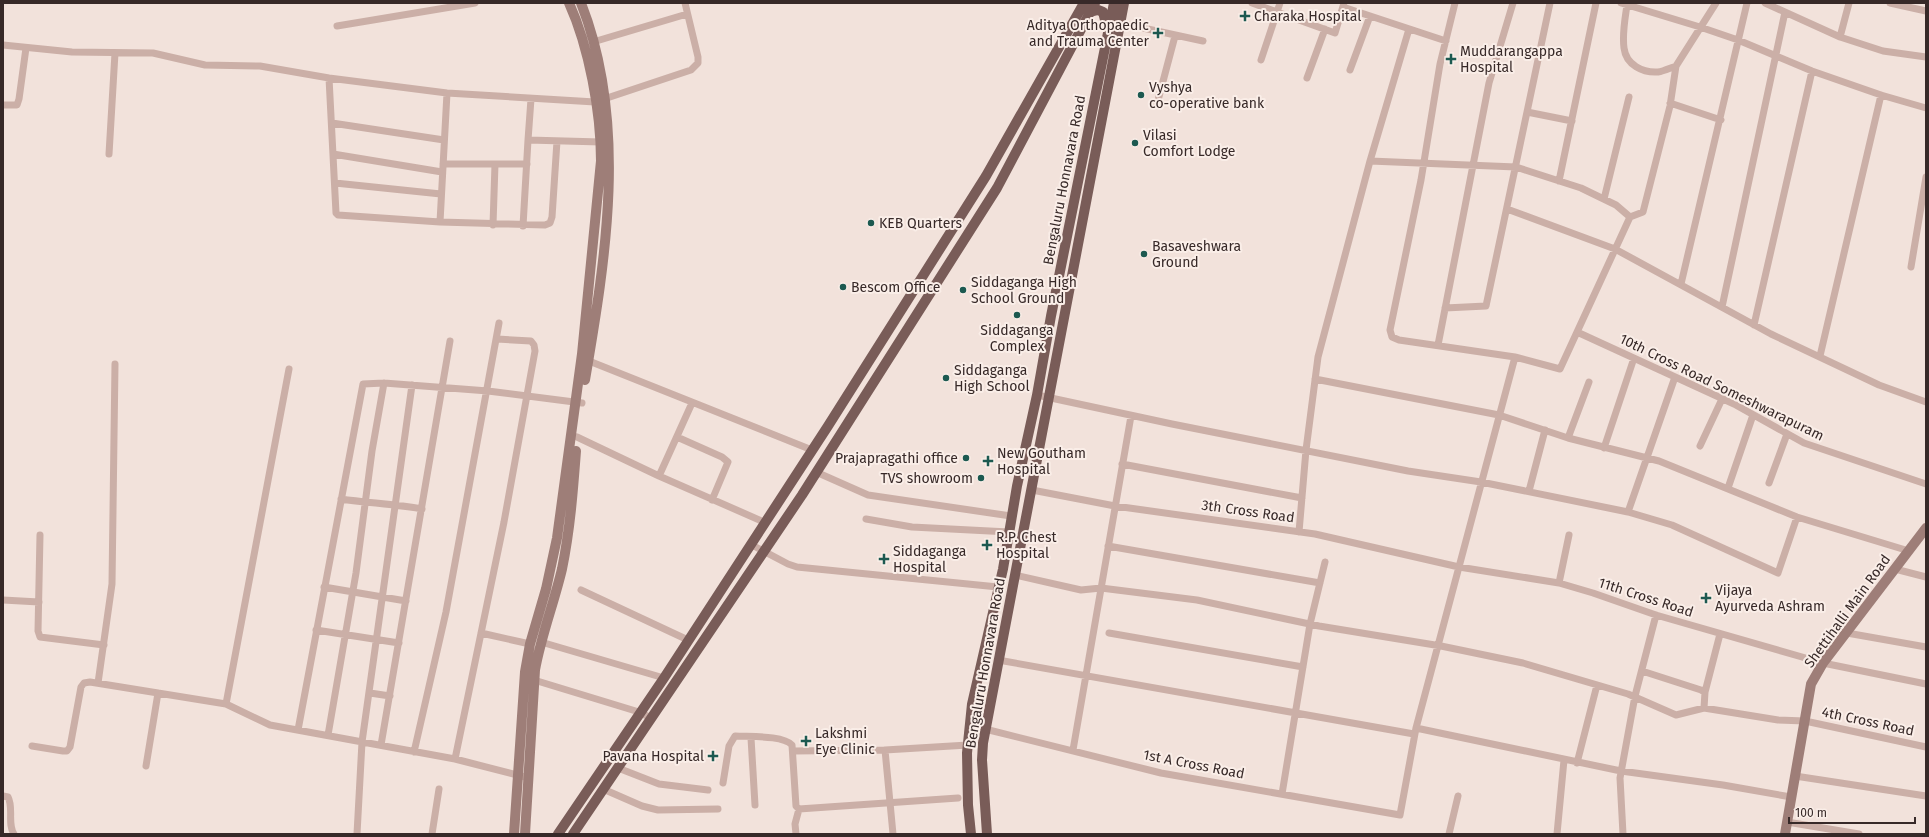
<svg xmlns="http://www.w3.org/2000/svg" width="1929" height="837" font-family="'Fira Sans',sans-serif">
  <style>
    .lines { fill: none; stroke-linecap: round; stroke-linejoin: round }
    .street { stroke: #cbafa7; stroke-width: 7 }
    .secondary { stroke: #9e7e78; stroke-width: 10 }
    .primary { stroke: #795c58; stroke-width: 10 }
    .poi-dot { fill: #1c5950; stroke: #faeee8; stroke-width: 1.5 }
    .labels { text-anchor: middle; stroke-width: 4; stroke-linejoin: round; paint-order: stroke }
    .poi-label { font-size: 14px; fill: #372928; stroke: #faeee8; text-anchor: start }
    .street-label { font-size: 14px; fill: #372928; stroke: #faeee8 }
  </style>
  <rect width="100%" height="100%" fill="#f2e2db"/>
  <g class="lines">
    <path class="street" d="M 1252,3 L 1335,33 L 1344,3
      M 1455,3 L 1440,64 L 1421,180 L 1390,330 L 1392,337 L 1399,340 L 1515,357 L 1560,369 L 1630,217 L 1643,212 L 1670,106 L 1676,66 L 1716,3
      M 1621,3 L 1700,27 L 1738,40 L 1812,71 L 1881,95 L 1926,108
      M 1765,3 L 1840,37 L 1883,51 L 1926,57
      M 1890,3 L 1926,11
      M 1627,5 C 1625,19 1622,34 1624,48 C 1626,65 1643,73 1658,72 C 1664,71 1670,68 1676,66
      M 1343,7 L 1446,41
      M 1120,23 L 1203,41
      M 337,26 L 475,3
      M 1840,37 L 1849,3
      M 593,42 L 687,14
      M 3,45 L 72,52 L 153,53 L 205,65 L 260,66 L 329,78 L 447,93 L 595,102 L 691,70 L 698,63 L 698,57 L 685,3
      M 1261,60 L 1280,3
      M 1350,70 L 1370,16
      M 329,78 L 336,213 L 338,215 L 440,222 L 545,225 L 550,223 L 552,217 L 557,141
      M 1307,78 L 1325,29
      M 531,99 L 528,140 L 601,142
      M 1670,103 L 1721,120
      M 1157,104 L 1175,36
      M 3,105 L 17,105 L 19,99 L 26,48
      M 1527,112 L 1572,121
      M 332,123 L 444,140
      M 109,154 L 115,53
      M 333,154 L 442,172
      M 1370,161 L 1516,167 L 1581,188 L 1616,205 L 1630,217
      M 443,164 L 527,164
      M 1559,181 L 1596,3
      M 335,183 L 441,194
      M 1604,199 L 1629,97
      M 1507,209 L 1615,249 L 1771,334 L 1879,385 L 1926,402
      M 440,222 L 447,93
      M 493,225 L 495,164
      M 523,226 L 528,140
      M 1911,267 L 1926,177
      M 1681,284 L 1747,3
      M 1722,307 L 1785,12
      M 1445,308 L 1486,306 L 1550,3
      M 1754,325 L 1812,71
      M 1577,332 L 1734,404 L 1804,443 L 1926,484
      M 1438,345 L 1489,83 L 1513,3
      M 1820,356 L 1881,95
      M 589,361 L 812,450
      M 1315,379 L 1499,415 L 1568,438 L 1659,461 L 1797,517 L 1909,551
      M 1037,395 L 1172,424 L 1408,471 L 1481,482 L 1628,512 L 1672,525 L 1778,573 L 1797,517
      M 577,437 L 659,476 L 764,522
      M 677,437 L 722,457 L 728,462 L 712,500
      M 1568,438 L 1589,382
      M 1700,446 L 1722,399
      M 1604,448 L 1634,358
      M 1122,464 L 1302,498
      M 816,472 L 868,495 L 1011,516
      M 659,476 L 692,403
      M 1769,483 L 1787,434
      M 1728,488 L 1753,415
      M 1032,490 L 1115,506 L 1315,534 L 1459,567 L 1559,583 L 1593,593 L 1656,615 L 1823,663 L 1926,684
      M 1529,491 L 1545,430
      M 341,499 C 368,503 395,504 422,509
      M 1628,512 L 1675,377
      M 866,519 L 912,527 L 1009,532
      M 1299,532 L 1306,450 L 1318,357 L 1370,161 L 1409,29
      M 40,535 L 38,631 L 40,637 L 104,645
      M 750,544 L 788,564 L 797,567 L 998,587
      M 1108,546 L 1320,583
      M 1895,569 L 1926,577
      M 1015,575 L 1081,590 L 1101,588 L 1197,600 L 1319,626 L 1441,646 L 1523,663 L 1628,694 L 1676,715 L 1704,708 L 1778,720 L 1805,721 L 1926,747
      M 1559,583 L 1569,535
      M 324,587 L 406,601
      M 581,590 L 688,640
      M 3,600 L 39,602
      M 316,630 L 399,643
      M 481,633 L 530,644
      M 1109,633 L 1303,667
      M 1847,633 L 1926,647
      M 541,642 L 664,678
      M 998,660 L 1414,734
      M 1642,671 L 1701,690 L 1705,692 L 1704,708
      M 534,680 L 639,712 L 651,718
      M 98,683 L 112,584 L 115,364
      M 1705,692 L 1720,634
      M 370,693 L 390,696
      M 226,704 L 289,369
      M 1416,728 L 1621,771 L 1723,785 L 1791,797
      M 985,729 L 1161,773 L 1400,815 L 1416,728 L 1515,357
      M 298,730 L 363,384 L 384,383 L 488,391 L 582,403
      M 328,735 L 356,573 L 372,451 L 384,383
      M 751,738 L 755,805
      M 381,745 L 450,341
      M 32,746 L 63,751 L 67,751 L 70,747 L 81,687 L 84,683 L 90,682 L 226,704 L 270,725 L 455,759 L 529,778
      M 885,750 L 893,834
      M 1073,750 L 1131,416
      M 794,751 L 885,750 L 968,745
      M 414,752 L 446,612 L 499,323
      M 455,759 L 504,522 L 535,351 L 534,345 L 531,341 L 497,339
      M 1577,763 L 1597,685
      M 146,766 L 158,693
      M 618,768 L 659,784 L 708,790
      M 1795,776 L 1926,796
      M 723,783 L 729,746 L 735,736 C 750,737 783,735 792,745 L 796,806 L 799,809 L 958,798
      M 603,789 L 642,806 L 658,810 L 718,809
      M 1282,794 L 1310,624 L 1325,562
      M 3,796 L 8,797 C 14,808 7,824 14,834
      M 1787,822 L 1859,834
      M 357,834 L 362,742 L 412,385
      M 432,834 L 439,789
      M 796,834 L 795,824 L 799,809
      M 1449,834 L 1458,796
      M 1557,834 L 1564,760
      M 1623,834 L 1620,778 L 1635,696 L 1656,615"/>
    <path class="secondary" d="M 581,3 C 628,123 606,257 585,380
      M 514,834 L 525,672 L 530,644 L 546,589 L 557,538 L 582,354 L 601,161 C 601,112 589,47 569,3
      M 525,834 L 535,670 C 541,636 554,603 562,569 C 570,530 573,491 576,451
      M 1785,834 L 1811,684 L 1823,663 L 1926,528"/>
    <path class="primary" d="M 1090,12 L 1098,10 L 1103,12 L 1107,28
      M 558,834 L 664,678 L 828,426 L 986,176 L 1084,3
      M 573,834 L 802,495 L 997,188 L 1095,3
      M 971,834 L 968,805 L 967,753 L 972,704 L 1003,569 L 1017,486 L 1037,395 L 1051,316 L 1114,3
      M 987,834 L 982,760 L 983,743 L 1124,3"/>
  </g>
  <g class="poi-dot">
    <path d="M1243 10h4v4h4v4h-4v4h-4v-4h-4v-4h4z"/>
    <path d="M1156 27h4v4h4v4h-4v4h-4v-4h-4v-4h4z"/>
    <path d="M1449 53h4v4h4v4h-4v4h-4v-4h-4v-4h4z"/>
    <circle cx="1141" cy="95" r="4"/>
    <circle cx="1135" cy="143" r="4"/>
    <circle cx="871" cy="223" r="4"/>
    <circle cx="1144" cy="254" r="4"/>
    <circle cx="843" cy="287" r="4"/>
    <circle cx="963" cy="290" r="4"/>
    <circle cx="1017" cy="315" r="4"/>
    <circle cx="946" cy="378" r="4"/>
    <circle cx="966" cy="458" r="4"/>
    <path d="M986 455h4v4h4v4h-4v4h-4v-4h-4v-4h4z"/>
    <circle cx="981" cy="478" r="4"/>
    <path d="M985 539h4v4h4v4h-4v4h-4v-4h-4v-4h4z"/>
    <path d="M882 553h4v4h4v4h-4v4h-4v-4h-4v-4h4z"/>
    <path d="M1704 592h4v4h4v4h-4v4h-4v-4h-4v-4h4z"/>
    <path d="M804 735h4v4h4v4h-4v4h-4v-4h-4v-4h4z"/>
    <path d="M711 750h4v4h4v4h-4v4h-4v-4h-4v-4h4z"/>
  </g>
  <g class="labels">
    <g class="poi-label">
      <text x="1254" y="21">Charaka Hospital</text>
      <text x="1149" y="30" text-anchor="end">Aditya Orthopaedic<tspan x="1149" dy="16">and Trauma Center</tspan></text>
      <text x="1460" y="56">Muddarangappa<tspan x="1460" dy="16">Hospital</tspan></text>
      <text x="1149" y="92">Vyshya<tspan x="1149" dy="16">co-operative bank</tspan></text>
      <text x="1143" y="140">Vilasi<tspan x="1143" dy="16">Comfort Lodge</tspan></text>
      <text x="879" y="228">KEB Quarters</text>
      <text x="1152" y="251">Basaveshwara<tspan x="1152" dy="16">Ground</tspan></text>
      <text x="971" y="287">Siddaganga High<tspan x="971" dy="16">School Ground</tspan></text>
      <text x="851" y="292">Bescom Office</text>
      <text x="1017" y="335" text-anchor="middle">Siddaganga<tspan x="1017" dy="16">Complex</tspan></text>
      <text x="954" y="375">Siddaganga<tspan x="954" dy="16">High School</tspan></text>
      <text x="997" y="458">New Goutham<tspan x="997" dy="16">Hospital</tspan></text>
      <text x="958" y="463" text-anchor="end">Prajapragathi office</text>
      <text x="973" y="483" text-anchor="end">TVS showroom</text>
      <text x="996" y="542">R.P. Chest<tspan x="996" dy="16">Hospital</tspan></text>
      <text x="893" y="556">Siddaganga<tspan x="893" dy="16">Hospital</tspan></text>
      <text x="1715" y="595">Vijaya<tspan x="1715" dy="16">Ayurveda Ashram</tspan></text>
      <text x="815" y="738">Lakshmi<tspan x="815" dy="16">Eye Clinic</tspan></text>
      <text x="704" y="761" text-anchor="end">Pavana Hospital</text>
    </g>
    <g class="street-label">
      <text transform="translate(1064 180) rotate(-79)" y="5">Bengaluru Honnavara Road</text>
      <text transform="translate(1722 387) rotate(26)" y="5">10th Cross Road Someshwarapuram</text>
      <text transform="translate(1248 511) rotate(8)" y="5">3th Cross Road</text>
      <text transform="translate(1646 597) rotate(18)" y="5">11th Cross Road</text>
      <text transform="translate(1847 611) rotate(-54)" y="5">Shettihalli Main Road</text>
      <text transform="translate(985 663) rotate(-80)" y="5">Bengaluru Honnavara Road</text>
      <text transform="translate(1868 721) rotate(12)" y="5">4th Cross Road</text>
      <text transform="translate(1194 764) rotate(11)" y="5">1st A Cross Road</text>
    </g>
  </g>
  <rect width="1929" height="837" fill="none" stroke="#372928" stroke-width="8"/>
  <path d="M1789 817v6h126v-6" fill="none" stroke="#372928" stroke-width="2"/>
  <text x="1795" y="817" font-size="12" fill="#372928" stroke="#faeee8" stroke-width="3" paint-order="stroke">100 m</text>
</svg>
